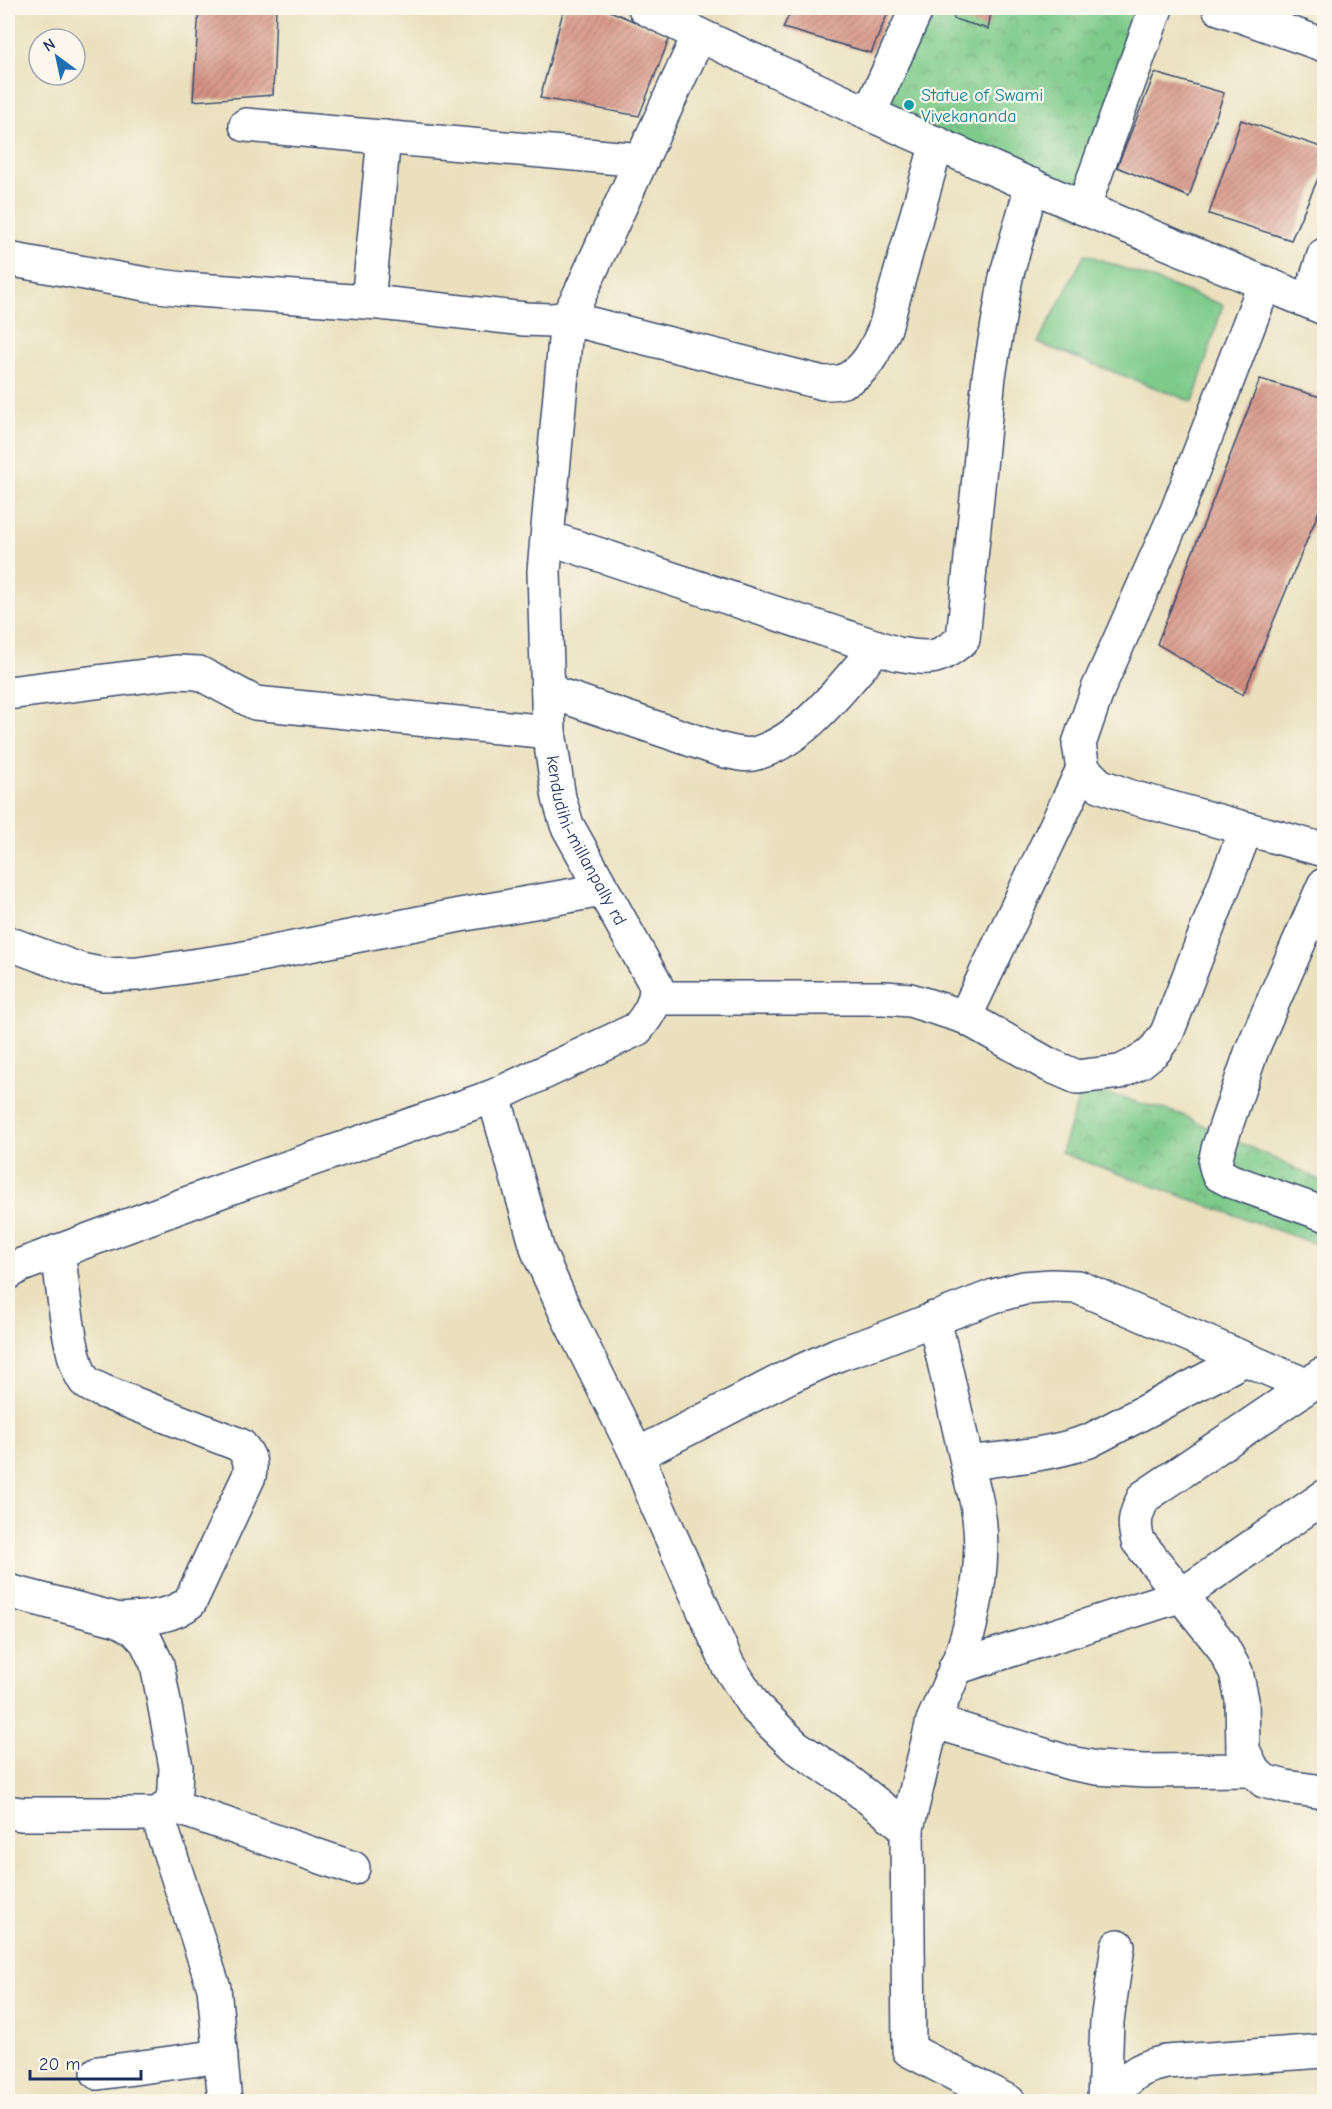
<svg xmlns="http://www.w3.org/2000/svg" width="1332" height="2109" font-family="'Comic Neue',sans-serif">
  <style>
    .green { fill: #7dca8a; stroke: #4c7c74; stroke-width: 1.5 }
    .park { fill: url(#park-crowns); stroke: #4c7c74; stroke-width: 1.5 }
    .building { fill: url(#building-hatch) }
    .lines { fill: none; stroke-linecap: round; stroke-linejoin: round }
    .street-casing { stroke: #3a4a6c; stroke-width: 36 }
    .street { stroke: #fff; stroke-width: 33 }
    .culture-dot { fill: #0f9aa8; stroke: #fbf7ec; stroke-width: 2 }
    .labels { text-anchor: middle; stroke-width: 4.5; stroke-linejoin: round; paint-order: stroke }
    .culture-label { font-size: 18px; fill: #0d838f; stroke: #fbf7ec; text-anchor: start }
    .street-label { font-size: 18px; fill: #1b2f5e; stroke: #fbf7ec }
  </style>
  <defs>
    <pattern id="park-crowns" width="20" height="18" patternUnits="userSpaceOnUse" patternTransform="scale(1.5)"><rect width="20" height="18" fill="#7dca8a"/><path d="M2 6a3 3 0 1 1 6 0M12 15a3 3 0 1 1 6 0" fill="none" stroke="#66a474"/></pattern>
    <pattern id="building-hatch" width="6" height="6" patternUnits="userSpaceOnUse" patternTransform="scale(1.5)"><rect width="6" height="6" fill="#d59283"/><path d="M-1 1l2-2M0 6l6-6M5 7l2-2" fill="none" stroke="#ac786e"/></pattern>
  </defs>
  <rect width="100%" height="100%" fill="#fbf7ec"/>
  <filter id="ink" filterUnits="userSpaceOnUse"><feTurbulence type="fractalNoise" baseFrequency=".0167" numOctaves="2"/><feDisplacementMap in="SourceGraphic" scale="12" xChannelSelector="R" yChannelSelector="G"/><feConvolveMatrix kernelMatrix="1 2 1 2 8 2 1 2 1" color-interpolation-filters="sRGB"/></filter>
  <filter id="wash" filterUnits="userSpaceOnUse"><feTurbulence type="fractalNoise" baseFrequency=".008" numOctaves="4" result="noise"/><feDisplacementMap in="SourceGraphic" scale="24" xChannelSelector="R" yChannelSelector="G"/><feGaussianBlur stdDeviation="1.35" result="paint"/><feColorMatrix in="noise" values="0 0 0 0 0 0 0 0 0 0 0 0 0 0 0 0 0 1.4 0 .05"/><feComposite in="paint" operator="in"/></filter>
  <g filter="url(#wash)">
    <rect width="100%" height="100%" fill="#eae0bd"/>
    <path class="green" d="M 1085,254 L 1223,305 L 1193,402 L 1038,343 Z"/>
    <path class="park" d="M 925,8 L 1149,8 L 1079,217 L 880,108 Z
      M 1082,1087 L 1180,1114 L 1324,1182 L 1324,1247 L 1061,1153 Z"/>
    <g id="blocks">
      <path class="building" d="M 199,8 L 276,8 L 273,95 L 193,101 Z
        M 564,8 L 603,8 L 670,37 L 639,116 L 540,98 Z
        M 792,8 L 890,8 L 871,53 L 783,28 Z
        M 952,8 L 991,13 L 988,29 L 954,19 Z
        M 1155,73 L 1224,93 L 1189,197 L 1117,167 Z
        M 1241,120 L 1324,148 L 1324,165 L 1291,240 L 1209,214 Z
        M 1260,379 L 1324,398 L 1324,499 L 1243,695 L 1157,644 Z"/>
    </g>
  </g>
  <g filter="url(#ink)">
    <use href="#blocks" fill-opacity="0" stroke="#3a4a6c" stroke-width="1.5"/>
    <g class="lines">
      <defs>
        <g id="street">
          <path d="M 645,8 L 699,35 L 869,114 L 1083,208 L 1324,308"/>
          <path d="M 1219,8 L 1324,45"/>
          <path d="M 869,114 L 917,8"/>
          <path d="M 246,125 L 642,160"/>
          <path id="s1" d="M 937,143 L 885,328 C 876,349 866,372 843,381 C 837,383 829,383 823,383 L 567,318 L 544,571 L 549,732 L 559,798 L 567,825 L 656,985 C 656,1004 649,1014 637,1029 L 494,1096 L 538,1251 L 567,1315 L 637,1455 L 657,1505 L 728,1665 L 755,1707 L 795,1746 L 850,1783 L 907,1828 L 909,2050 L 1009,2102"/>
          <path d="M 1083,208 L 1156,8"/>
          <path d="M 8,259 L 151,285 L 184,289 L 380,303 L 525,319 L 551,320 L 567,318 L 579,296 L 699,35"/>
          <path d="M 1265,283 L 1177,511 L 1098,689 L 1079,744 L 1083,769 L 1099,785 L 1131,797 L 1324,850"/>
          <path d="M 1309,301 L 1324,255"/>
          <path d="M 368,302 L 384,137"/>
          <path d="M 549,538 L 898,654 C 931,659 936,661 963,639 L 989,376 L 1006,277 L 1032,185"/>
          <path d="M 548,691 L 721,750 C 731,752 744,756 753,754 C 804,742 844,684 877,647"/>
          <path d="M 8,693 L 176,672 L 199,673 L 255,703 L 549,732"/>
          <path d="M 1324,885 L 1252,1050 L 1218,1149 L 1215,1163 L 1218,1174 L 1231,1181 L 1324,1214"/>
          <path d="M 8,943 L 80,970 L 105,975 L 138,974 L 239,959 L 460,915 L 602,890"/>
          <path d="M 656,998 L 885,998 L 910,1000 L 965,1017 L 1049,1065 L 1077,1077 L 1120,1072 L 1140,1062 L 1155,1050 L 1167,1033 L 1246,829"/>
          <path d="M 965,1017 L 1083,769"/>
          <path d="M 58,1251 C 62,1277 69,1366 86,1382 C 90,1386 97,1388 102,1391 L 240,1445 C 249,1455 252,1462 249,1476 L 190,1602 C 171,1618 144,1618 119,1620"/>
          <path d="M 8,1273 L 19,1266 L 232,1187 L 494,1096"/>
          <path d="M 1321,1375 L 1308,1386 L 1144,1497 C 1135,1515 1133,1523 1138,1541 L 1222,1646 L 1236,1672 L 1242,1700 L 1243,1750 L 1253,1770 L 1264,1781 L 1286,1787 L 1324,1792"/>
          <path d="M 637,1455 L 788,1377 L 839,1354 L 872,1343 L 994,1296 L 1024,1288 L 1052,1286 L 1078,1287 L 1308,1386"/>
          <path d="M 967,1463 C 1008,1458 1050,1455 1089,1441 L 1245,1359"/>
          <path d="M 8,1591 L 119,1620 L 135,1629 L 146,1641 L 157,1664 L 176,1767 L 175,1790 L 170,1805 L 157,1814 L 21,1814 L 8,1812"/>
          <path d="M 955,1668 L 1182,1595 L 1324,1497"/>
          <path d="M 933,1721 C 947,1688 965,1653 972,1617 C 982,1574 985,1526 972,1484 L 934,1318"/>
          <path d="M 170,1805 L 353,1868"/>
          <path d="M 157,1814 L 214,1988 L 225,2102"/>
          <path d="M 907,1828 L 933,1721 L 1070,1763 L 1097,1768 L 1145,1771 L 1253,1770"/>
          <path d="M 98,2073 L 221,2056"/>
          <path d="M 1104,2102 L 1107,2021 L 1118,1946"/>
          <path d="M 1111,2102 C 1127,2077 1136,2068 1166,2062 L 1324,2051"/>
        </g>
      </defs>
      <use href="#street" class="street-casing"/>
      <use href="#street" class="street"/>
    </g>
  </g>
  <circle class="culture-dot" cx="909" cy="105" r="6"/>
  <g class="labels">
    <g class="culture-label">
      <text x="921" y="101">Statue of Swami<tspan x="921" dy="21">Vivekananda</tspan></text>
    </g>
    <g class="street-label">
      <text dy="6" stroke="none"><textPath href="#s1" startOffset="1077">kendudihi-millanpally rd</textPath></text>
    </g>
  </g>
  <rect width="1332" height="2109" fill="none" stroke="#fbf7ec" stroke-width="30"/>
  <g transform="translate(57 57) rotate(327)"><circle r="28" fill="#fbf7ec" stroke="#a1a7b3" stroke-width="1.5"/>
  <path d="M0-4.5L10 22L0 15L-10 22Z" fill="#1f6fb2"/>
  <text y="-9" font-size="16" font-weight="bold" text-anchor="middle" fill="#1b2f5e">N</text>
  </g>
  <path d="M30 2070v9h111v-9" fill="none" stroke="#1b2f5e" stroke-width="3"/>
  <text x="39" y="2070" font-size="18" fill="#1b2f5e" stroke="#fbf7ec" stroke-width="4.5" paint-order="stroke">20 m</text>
</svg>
